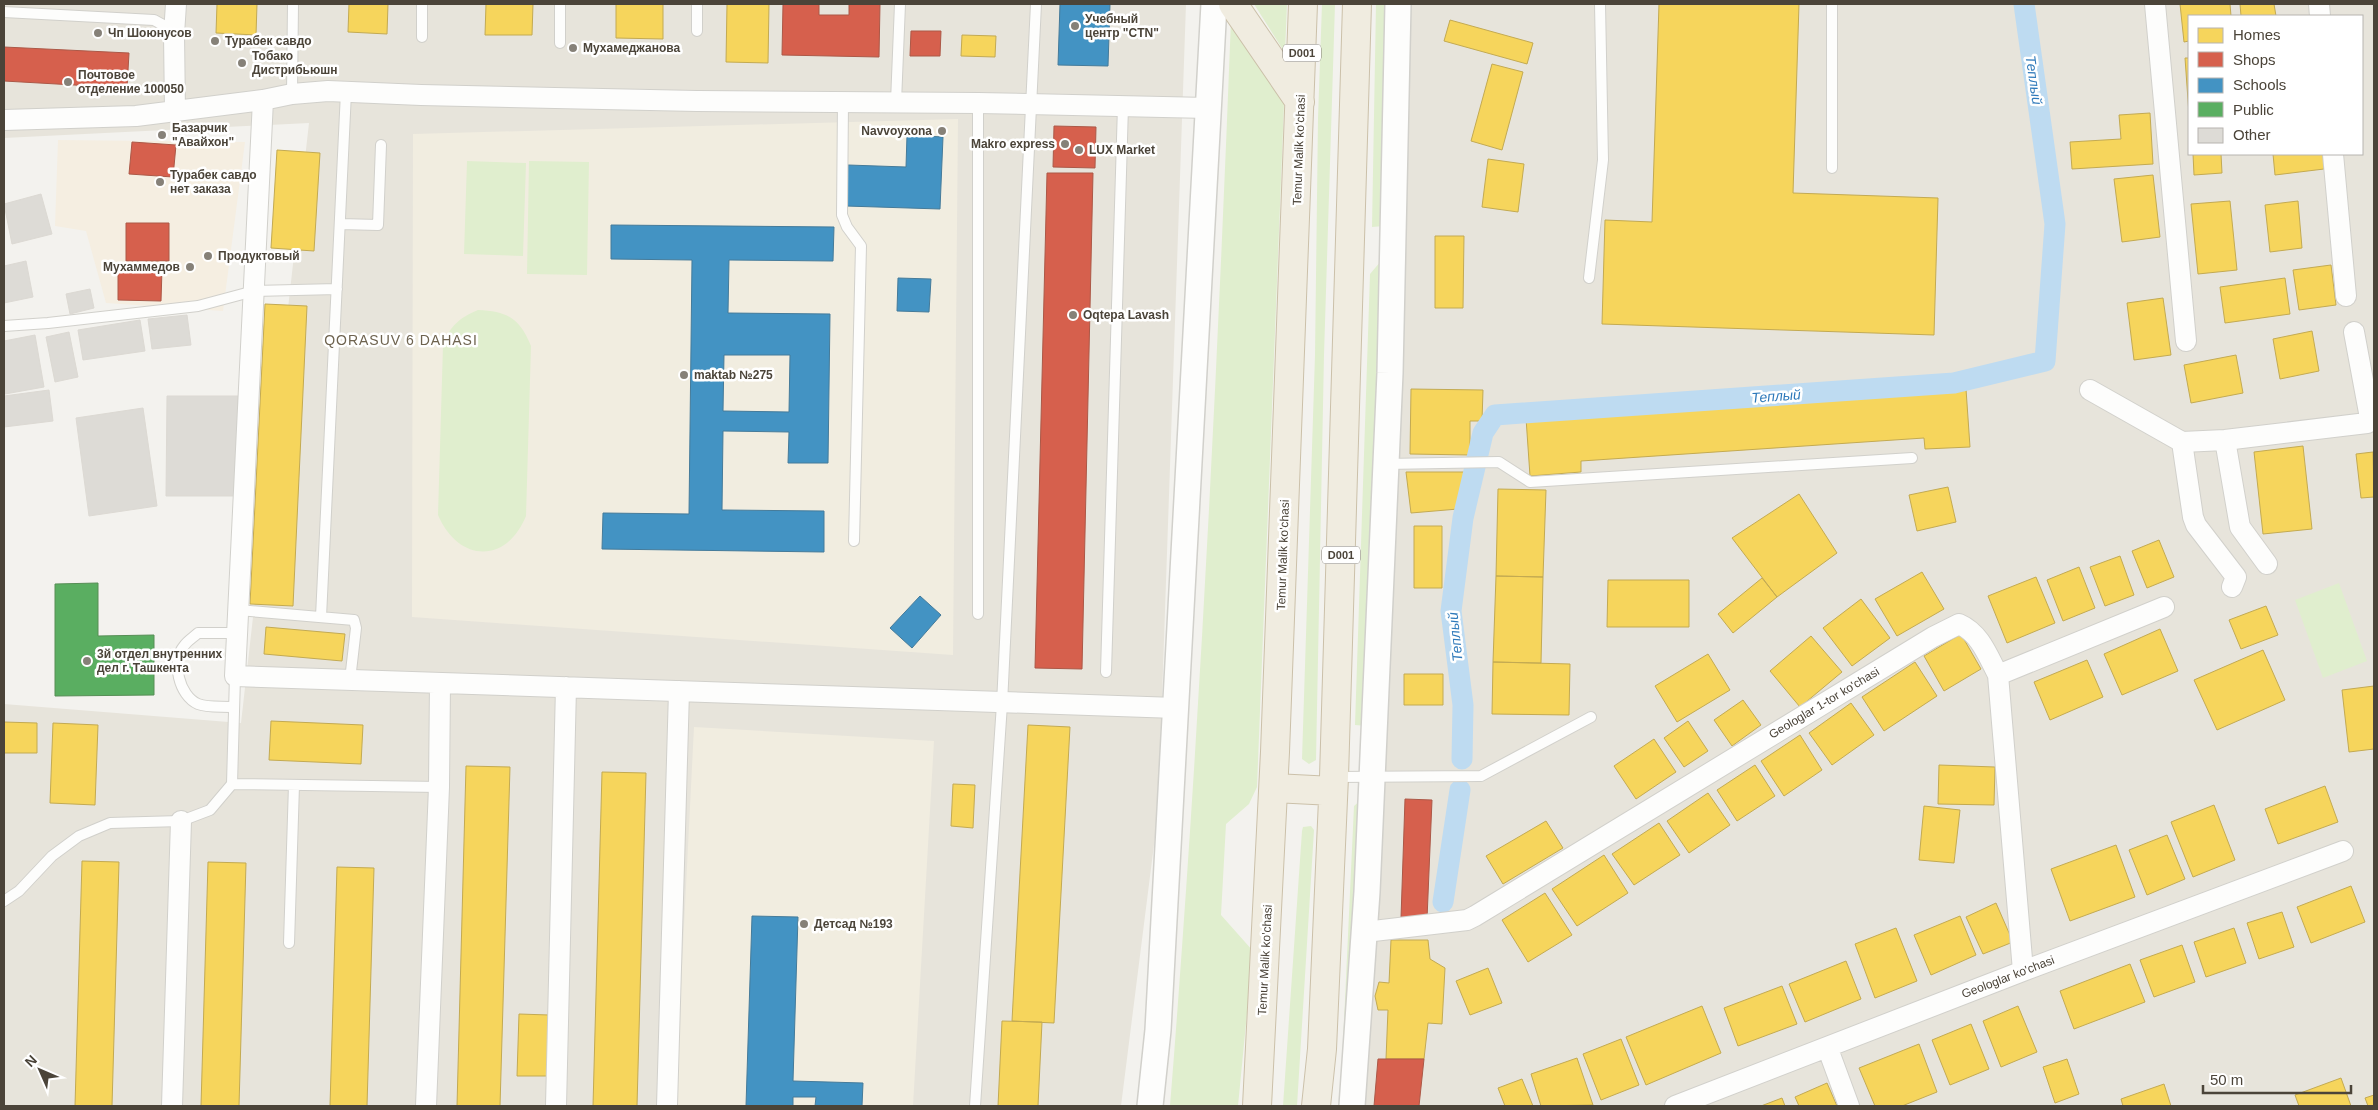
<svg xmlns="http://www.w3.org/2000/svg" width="2378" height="1110" font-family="Arial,sans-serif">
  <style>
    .residential { fill: #e7e4db; fill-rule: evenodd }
    .commercial { fill: #f5eee1 }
    .education { fill: #f1ede0 }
    .green { fill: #e0eece }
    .homes { fill: #f6d55c; stroke: #c3aa52 }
    .shops { fill: #d6604d; stroke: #ac5847 }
    .schools { fill: #4393c3; stroke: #457b9a; fill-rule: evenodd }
    .public { fill: #5aae61; stroke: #568e55 }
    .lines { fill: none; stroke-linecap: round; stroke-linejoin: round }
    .canal { stroke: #bedbf1; stroke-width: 21 }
    .building { fill: #dddbd6; stroke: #dcd9d3 }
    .service-casing { stroke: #d1d0cb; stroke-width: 12 }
    .minor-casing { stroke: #d1d0cb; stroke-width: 22 }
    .tertiary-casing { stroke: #d1d0cb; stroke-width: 28 }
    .trunk-casing { stroke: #cbc0a9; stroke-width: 30 }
    .service { stroke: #fdfdfc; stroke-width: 10 }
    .minor { stroke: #fdfdfc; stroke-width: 20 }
    .tertiary { stroke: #fdfdfc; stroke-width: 25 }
    .trunk { stroke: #f0ece0; stroke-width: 28 }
    .poi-dot { fill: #868178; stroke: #fff; stroke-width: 2 }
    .labels { text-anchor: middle; stroke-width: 5; stroke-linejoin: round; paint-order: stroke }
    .shield { fill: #fff; stroke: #817c74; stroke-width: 1 }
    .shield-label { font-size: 11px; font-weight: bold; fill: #4b4439 }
    .poi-label { font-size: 12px; font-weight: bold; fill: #4b4439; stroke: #fff; text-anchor: start }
    .street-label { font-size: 12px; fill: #4b4439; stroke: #fff }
    .water-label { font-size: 14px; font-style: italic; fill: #2e79ba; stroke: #fff }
    .neighbourhood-label { font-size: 14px; letter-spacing: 1px; fill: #6e634f; stroke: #fff }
  </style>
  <rect width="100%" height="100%" fill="#f3f2ee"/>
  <path class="residential" d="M 4,4 L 1186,4 L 1158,813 L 1121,1106 L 4,1106 L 4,704 L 241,723 L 309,123 L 4,138 Z
    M 1402,4 L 2374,4 L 2374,1106 L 1359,1106 L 1400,459 ZM 2189,16 L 2362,16 L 2362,154 L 2189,154 Z"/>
  <path class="commercial" d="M 58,140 L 245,142 L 223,311 L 106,303 L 86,231 L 55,226 Z"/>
  <path class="education" d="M 958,119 L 953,655 L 412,617 L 413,134 Z
    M 694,727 L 934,741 L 913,1106 L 675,1106 Z"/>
  <path class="green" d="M 1254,4 L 1287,4 L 1285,53 Z
    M 1322,4 L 1335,4 L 1324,355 L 1316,760 L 1309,764 L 1302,759 L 1315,355 L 1318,118 Z
    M 1376,4 L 1390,4 L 1384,226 L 1372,227 Z
    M 1231,20 L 1284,104 L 1257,787 L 1249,804 L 1226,824 L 1221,915 L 1253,951 L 1238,1106 L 1170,1106 C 1199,744 1217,382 1231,20 Z
    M 467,161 L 526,163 L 523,256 L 464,254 Z
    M 529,161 L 589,162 L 587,275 L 527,274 Z
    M 1381,261 L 1367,726 L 1355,725 L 1370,274 Z
    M 478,310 C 508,311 520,319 531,346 L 526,516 C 506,565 458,562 438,515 L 443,345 C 450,326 459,318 478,310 Z
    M 2339,583 L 2367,661 L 2323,678 L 2295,600 Z
    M 1362,799 L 1341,1086 L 1354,806 Z
    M 1311,826 L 1314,830 L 1297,1106 L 1283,1106 L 1302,831 L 1303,827 Z"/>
  <path class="homes" d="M 217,4 L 257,4 L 256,35 L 216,33 Z
    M 349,4 L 388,4 L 387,34 L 348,32 Z
    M 486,4 L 533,4 L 532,35 L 485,35 Z
    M 616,4 L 663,4 L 663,39 L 616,38 Z
    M 727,4 L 769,4 L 768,63 L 726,62 Z
    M 1659,4 L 1799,4 L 1793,193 L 1938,198 L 1934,335 L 1602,324 L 1605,220 L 1652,222 Z
    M 2180,4 L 2230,4 L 2231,16 L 2189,16 L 2189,41 L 2184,42 Z
    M 2240,4 L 2274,4 L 2276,16 L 2241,16 Z
    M 1450,20 L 1533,43 L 1527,64 L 1444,41 Z
    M 962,35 L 996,36 L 995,57 L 961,56 Z
    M 2185,58 L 2189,58 L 2189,114 Z
    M 1492,64 L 1523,72 L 1502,150 L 1471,141 Z
    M 2150,113 L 2153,164 L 2072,169 L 2070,142 L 2121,139 L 2119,115 Z
    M 277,150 L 320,153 L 314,251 L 271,248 Z
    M 2193,154 L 2221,154 L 2222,173 L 2194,175 Z
    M 2273,154 L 2323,154 L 2324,169 L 2275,175 Z
    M 1488,159 L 1524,164 L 1518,212 L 1482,207 Z
    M 2153,175 L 2160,237 L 2122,242 L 2114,179 Z
    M 2230,201 L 2237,270 L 2198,274 L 2191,204 Z
    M 2298,201 L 2302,248 L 2270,252 L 2265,205 Z
    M 1435,236 L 1464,236 L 1463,308 L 1435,308 Z
    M 2331,265 L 2336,305 L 2299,310 L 2293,270 Z
    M 2285,278 L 2290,314 L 2225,323 L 2220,287 Z
    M 2163,298 L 2171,355 L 2134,360 L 2127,303 Z
    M 265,304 L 307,306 L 293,606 L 250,604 Z
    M 2312,331 L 2319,371 L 2280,379 L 2273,339 Z
    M 2236,355 L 2243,393 L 2191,403 L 2184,365 Z
    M 1411,389 L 1483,390 L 1482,421 L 1470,421 L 1470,455 L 1410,454 Z
    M 1966,389 L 1970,447 L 1925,449 L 1924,438 L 1581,461 L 1581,472 L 1530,476 L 1526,418 Z
    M 2303,446 L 2312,529 L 2263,534 L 2254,452 Z
    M 2373,452 L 2374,497 L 2361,498 L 2356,454 Z
    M 1406,472 L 1465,472 L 1458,509 L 1411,513 Z
    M 1948,487 L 1956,522 L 1917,531 L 1909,495 Z
    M 1498,489 L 1546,490 L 1543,577 L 1496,576 Z
    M 1799,494 L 1837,553 L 1777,597 L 1732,538 Z
    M 1414,526 L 1442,526 L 1442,588 L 1414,588 Z
    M 2159,540 L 2174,577 L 2147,588 L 2132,551 Z
    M 2120,556 L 2134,595 L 2105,606 L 2090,567 Z
    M 2079,567 L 2095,608 L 2063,621 L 2047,580 Z
    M 1922,572 L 1944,609 L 1897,636 L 1875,599 Z
    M 1496,576 L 1543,577 L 1541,663 L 1493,662 Z
    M 2036,577 L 2055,623 L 2007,643 L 1988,596 Z
    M 1762,578 L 1777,597 L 1733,633 L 1718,614 Z
    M 1608,580 L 1689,580 L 1689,627 L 1607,627 Z
    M 1861,599 L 1890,638 L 1852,666 L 1823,628 Z
    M 2266,606 L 2278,635 L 2241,649 L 2229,620 Z
    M 266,627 L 345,634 L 342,661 L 264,654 Z
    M 2160,629 L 2178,671 L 2122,695 L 2104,654 Z
    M 1961,634 L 1981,669 L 1944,691 L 1924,656 Z
    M 1811,636 L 1842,672 L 1800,707 L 1770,671 Z
    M 2263,650 L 2285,700 L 2217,730 L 2194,680 Z
    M 1708,654 L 1730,690 L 1677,722 L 1655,686 Z
    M 2087,660 L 2103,697 L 2050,720 L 2034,682 Z
    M 1493,662 L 1570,664 L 1569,715 L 1492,714 Z
    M 1915,662 L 1937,696 L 1884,731 L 1862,697 Z
    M 1404,674 L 1443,674 L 1443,705 L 1404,705 Z
    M 2374,686 L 2374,749 L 2349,752 L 2342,690 Z
    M 1743,700 L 1761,725 L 1732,746 L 1714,720 Z
    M 1851,703 L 1874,735 L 1832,765 L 1809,733 Z
    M 271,721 L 363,725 L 361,764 L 269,760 Z
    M 1688,721 L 1708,751 L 1684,767 L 1664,738 Z
    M 4,722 L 37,723 L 37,753 L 4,753 Z
    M 53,723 L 98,725 L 95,805 L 50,803 Z
    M 1028,725 L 1070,727 L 1054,1023 L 1012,1021 Z
    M 1800,735 L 1822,770 L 1784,796 L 1761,761 Z
    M 1654,739 L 1676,772 L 1636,799 L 1614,766 Z
    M 1755,765 L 1775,796 L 1737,821 L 1717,790 Z
    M 1939,765 L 1995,767 L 1994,805 L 1938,804 Z
    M 466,766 L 510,767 L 500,1106 L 457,1106 Z
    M 602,772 L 646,773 L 637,1106 L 593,1106 Z
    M 953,784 L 975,785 L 973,828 L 951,826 Z
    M 2325,786 L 2338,822 L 2278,844 L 2265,809 Z
    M 1708,793 L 1730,825 L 1689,853 L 1667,821 Z
    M 2214,805 L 2235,860 L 2193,877 L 2171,822 Z
    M 1924,806 L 1960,810 L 1954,863 L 1919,860 Z
    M 1546,821 L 1563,848 L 1503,884 L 1486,856 Z
    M 1659,823 L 1680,855 L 1634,885 L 1612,854 Z
    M 2167,835 L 2185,879 L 2147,895 L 2129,850 Z
    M 2116,845 L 2135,897 L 2070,921 L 2051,869 Z
    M 1604,855 L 1628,893 L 1577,926 L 1552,889 Z
    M 82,861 L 119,862 L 112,1106 L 75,1106 Z
    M 208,862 L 246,863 L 239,1106 L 201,1106 Z
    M 337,867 L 374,868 L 367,1106 L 330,1106 Z
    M 2351,886 L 2365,922 L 2311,943 L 2297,907 Z
    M 1545,893 L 1572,935 L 1528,962 L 1502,920 Z
    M 1996,903 L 2013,942 L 1983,954 L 1966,917 Z
    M 2282,912 L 2294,947 L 2259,959 L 2247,923 Z
    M 1960,916 L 1976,955 L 1931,975 L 1914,935 Z
    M 1896,928 L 1917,981 L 1875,998 L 1855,944 Z
    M 2234,928 L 2246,963 L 2206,977 L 2194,942 Z
    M 1391,940 L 1428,940 L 1430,959 L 1445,968 L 1442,1024 L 1428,1023 L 1424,1059 L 1386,1059 L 1388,1010 L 1378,1010 L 1375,996 L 1379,982 L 1389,983 Z
    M 2182,945 L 2195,982 L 2154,997 L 2140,960 Z
    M 1846,961 L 1861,999 L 1805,1022 L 1789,984 Z
    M 2130,964 L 2145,1002 L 2074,1029 L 2060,991 Z
    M 1488,968 L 1502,1003 L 1470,1015 L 1456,981 Z
    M 1782,986 L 1797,1024 L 1738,1046 L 1724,1008 Z
    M 1702,1006 L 1721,1053 L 1646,1085 L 1626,1037 Z
    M 2018,1006 L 2037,1052 L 2001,1067 L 1983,1021 Z
    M 519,1014 L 549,1015 L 547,1076 L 517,1076 Z
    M 1002,1021 L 1042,1022 L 1038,1106 L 998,1106 Z
    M 1971,1024 L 1989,1069 L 1950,1085 L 1932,1040 Z
    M 1621,1039 L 1639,1085 L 1601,1100 L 1583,1054 Z
    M 1919,1044 L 1937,1092 L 1902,1106 L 1875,1106 L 1859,1068 Z
    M 1577,1058 L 1593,1105 L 1541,1106 L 1531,1074 Z
    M 2067,1059 L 2079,1094 L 2055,1103 L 2043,1067 Z
    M 2341,1078 L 2351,1106 L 2299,1106 L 2295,1095 Z
    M 1522,1079 L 1533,1106 L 1505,1106 L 1498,1088 Z
    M 1827,1083 L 1837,1106 L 1799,1106 L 1795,1097 Z
    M 2164,1084 L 2171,1106 L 2123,1106 L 2121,1099 Z
    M 2374,1095 L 2374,1106 L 2368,1106 L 2365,1098 Z
    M 1782,1098 L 1785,1106 L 1761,1106 Z"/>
  <path class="shops" d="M 783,4 L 819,4 L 819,15 L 849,15 L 849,4 L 880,4 L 879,57 L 782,55 Z
    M 911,31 L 941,31 L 940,56 L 910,56 Z
    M 4,47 L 129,53 L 127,88 L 4,81 Z
    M 1054,126 L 1096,127 L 1095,168 L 1053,167 Z
    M 132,142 L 176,145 L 173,177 L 129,174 Z
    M 1047,173 L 1093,173 L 1082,669 L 1035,668 Z
    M 126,223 L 169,223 L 169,261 L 126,261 Z
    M 118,268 L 162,269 L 161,301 L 118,300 Z
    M 1405,799 L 1432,800 L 1427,919 L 1401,918 Z
    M 1378,1059 L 1424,1059 L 1419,1106 L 1374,1106 Z"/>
  <path class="schools" d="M 1060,4 L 1110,4 L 1108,66 L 1058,65 Z
    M 907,135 L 943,137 L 940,209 L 846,206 L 848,165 L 906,167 Z
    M 611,225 L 834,227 L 833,261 L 729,260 L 728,313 L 830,314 L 828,463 L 788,463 L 789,432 L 723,431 L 722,510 L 824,511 L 824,552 L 602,549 L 603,513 L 689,514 L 692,260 L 611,259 ZM 724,355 L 790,355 L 789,412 L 723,411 Z
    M 898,278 L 931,279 L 929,312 L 897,311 Z
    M 920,596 L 941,615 L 912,648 L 890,628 Z
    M 752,916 L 798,917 L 793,1081 L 863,1083 L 862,1106 L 815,1106 L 816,1097 L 793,1097 L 793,1106 L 746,1106 Z"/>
  <path class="public" d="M 98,583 L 98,636 L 154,635 L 154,695 L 55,696 L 55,584 Z"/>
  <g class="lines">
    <path class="canal" d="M 1462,759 L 1463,705 L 1451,611 L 1463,518 L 1483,433 L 1495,415 L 1954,383 L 2045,361 L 2055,224 L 2024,4
      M 1443,902 L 1460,790"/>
  </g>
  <path class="building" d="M 41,194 L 52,234 L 12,244 L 4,204 Z
    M 26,261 L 33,297 L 4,303 L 4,266 Z
    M 90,289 L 94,308 L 70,314 L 66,294 Z
    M 187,315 L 191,345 L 152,349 L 148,319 Z
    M 140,320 L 145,351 L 83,360 L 78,330 Z
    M 69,332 L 78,377 L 55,382 L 46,337 Z
    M 35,335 L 44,387 L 5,394 L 4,341 Z
    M 49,390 L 53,421 L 4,427 L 4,396 Z
    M 167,396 L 238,396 L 238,496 L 166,496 Z
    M 143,408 L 157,506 L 89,516 L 76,418 Z"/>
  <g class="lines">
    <defs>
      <path id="service" d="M 697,4 L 697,31
        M 4,12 L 154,20 L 165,26 L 173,34
        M 422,37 L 422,4
        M 560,43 L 560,4
        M 292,94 L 293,4
        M 843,102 L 842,215 L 847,227 L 861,246 L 854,541
        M 896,102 L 900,4
        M 1832,168 L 1832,4
        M 340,224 L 378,225 L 381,145
        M 1589,278 L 1603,160 L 1600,4
        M 4,326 L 48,323 L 198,306 L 254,291 L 337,289
        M 1386,464 L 1499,462 L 1530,482 L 1912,458
        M 238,610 L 354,620 L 356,628 L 350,680
        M 978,614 L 978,103
        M 321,617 L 346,92
        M 1106,672 L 1123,106
        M 233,707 C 222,706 208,708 198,704 C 179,696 171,661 184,646 C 187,641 194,637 198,633 L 237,633
        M 1335,777 L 1481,776 L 1591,717
        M 232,784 L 439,787
        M 4,901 L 19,891 L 52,856 L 79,836 L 110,823 L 181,821 L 210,810 L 232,784 L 235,676
        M 289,943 L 294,785
        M 975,1106 L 1002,704 L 1036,4"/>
      <path id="minor" d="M 2155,4 L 2186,341
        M 2319,4 L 2320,16
        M 263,100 L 235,676 L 1176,708
        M 175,112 L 174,34 L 176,4
        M 4,120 L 136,116 L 263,100 L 292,94 L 328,91 L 421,95 L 697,101 L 978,103 L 1208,108
        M 2333,154 L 2346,296
        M 2090,390 L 2182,442
        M 2225,440 L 2240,527 L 2267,564
        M 2232,587 L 2236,577 L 2196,525 L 2193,517 L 2182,442 L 2225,440 L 2367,423 L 2370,418 L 2354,332
        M 1998,675 L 2164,607
        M 1365,932 L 1467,920 L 1475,916 L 1933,637 L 1959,624 C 1980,633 1988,656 1998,675 L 2023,971
        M 1828,1049 L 1849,1106
        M 172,1106 L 181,821
        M 426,1106 L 439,787 L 440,683
        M 556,1106 L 566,687
        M 667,1106 L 679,691
        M 1675,1106 L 2023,971 L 2343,851"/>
      <path id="tertiary" d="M 1150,1106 L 1158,1030 L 1214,4
        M 1352,1106 L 1367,892 L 1390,373 L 1398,4"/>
      <path id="trunk" d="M 1233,4 L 1300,102
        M 1274,788 L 1333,791
        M 1257,1106 L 1275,752 L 1303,4
        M 1316,1106 L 1322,1049 L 1334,777 L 1357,4"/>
    </defs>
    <use href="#service" class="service-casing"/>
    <use href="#minor" class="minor-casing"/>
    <use href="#tertiary" class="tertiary-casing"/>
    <use href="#trunk" class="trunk-casing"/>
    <use href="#service" class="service"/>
    <use href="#minor" class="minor"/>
    <use href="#tertiary" class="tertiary"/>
    <use href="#trunk" class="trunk"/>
  </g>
  <g class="poi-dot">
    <circle cx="1075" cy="26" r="5"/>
    <circle cx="98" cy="33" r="5"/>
    <circle cx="215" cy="41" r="5"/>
    <circle cx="573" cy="48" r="5"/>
    <circle cx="242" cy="63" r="5"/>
    <circle cx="68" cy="82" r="5"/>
    <circle cx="942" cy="131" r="5"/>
    <circle cx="162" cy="135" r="5"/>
    <circle cx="1065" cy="144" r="5"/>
    <circle cx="1079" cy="150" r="5"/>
    <circle cx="160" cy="182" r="5"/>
    <circle cx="208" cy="256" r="5"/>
    <circle cx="190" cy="267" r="5"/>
    <circle cx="1073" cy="315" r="5"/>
    <circle cx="684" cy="375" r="5"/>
    <circle cx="87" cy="661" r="5"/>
    <circle cx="804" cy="924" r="5"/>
  </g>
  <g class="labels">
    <g class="shield">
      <rect x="1283" y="44.5" width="38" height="17" rx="4"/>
      <rect x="1322" y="546.5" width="38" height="17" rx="4"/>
    </g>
    <g class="shield-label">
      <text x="1302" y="57">D001</text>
      <text x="1341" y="559">D001</text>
    </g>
    <g class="poi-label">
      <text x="1085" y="23">Учебный<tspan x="1085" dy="14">центр "CTN"</tspan></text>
      <text x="108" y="37">Чп Шоюнусов</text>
      <text x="225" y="45">Турабек савдо</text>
      <text x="583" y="52">Мухамеджанова</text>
      <text x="252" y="60">Тобако<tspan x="252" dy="14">Дистрибьюшн</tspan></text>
      <text x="78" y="79">Почтовое<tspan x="78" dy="14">отделение 100050</tspan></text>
      <text x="172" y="132">Базарчик<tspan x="172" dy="14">"Авайхон"</tspan></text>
      <text x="932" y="135" text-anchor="end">Navvoyxona</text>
      <text x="1055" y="148" text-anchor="end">Makro express</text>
      <text x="1089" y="154">LUX Market</text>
      <text x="170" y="179">Турабек савдо<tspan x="170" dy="14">нет заказа</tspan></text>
      <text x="218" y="260">Продуктовый</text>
      <text x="180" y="271" text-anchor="end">Мухаммедов</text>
      <text x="1083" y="319">Oqtepa Lavash</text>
      <text x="694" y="379">maktab №275</text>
      <text x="97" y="658">3й отдел внутренних<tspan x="97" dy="14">дел г. Ташкента</tspan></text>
      <text x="814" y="928">Детсад №193</text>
    </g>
    <g class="street-label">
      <text transform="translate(1299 150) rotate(-88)" y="4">Temur Malik ko'chasi</text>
      <text transform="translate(1283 555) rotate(-88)" y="4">Temur Malik ko'chasi</text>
      <text transform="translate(1824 703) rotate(-31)" y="4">Geologlar 1-tor ko'chasi</text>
      <text transform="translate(1265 960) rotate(-87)" y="4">Temur Malik ko'chasi</text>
      <text transform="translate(2008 977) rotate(-21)" y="4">Geologlar ko'chasi</text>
    </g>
    <g class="water-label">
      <text transform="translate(2034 80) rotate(82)" y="5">Теплый</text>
      <text transform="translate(1776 396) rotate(-4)" y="5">Теплый</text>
      <text transform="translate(1455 637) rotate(-96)" y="5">Теплый</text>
    </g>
    <g class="neighbourhood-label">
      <text x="401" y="345">QORASUV 6 DAHASI</text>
    </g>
  </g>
  <rect width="2378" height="1110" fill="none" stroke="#4b4439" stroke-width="10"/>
  <rect x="2188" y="15" width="175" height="140" fill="#ffffff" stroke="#b7b4b0"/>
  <rect x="2198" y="28" width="25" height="15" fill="#f6d55c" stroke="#b7b4b0"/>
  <text x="2233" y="40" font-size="15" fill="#4b4439">Homes</text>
  <rect x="2198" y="52" width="25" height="15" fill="#d6604d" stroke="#b7b4b0"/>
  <text x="2233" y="65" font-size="15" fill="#4b4439">Shops</text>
  <rect x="2198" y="78" width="25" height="15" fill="#4393c3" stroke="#b7b4b0"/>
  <text x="2233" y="90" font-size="15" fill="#4b4439">Schools</text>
  <rect x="2198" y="102" width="25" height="15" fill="#5aae61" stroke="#b7b4b0"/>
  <text x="2233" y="115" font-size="15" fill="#4b4439">Public</text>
  <rect x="2198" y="128" width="25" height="15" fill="#dddbd6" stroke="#b7b4b0"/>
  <text x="2233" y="140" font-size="15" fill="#4b4439">Other</text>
  <g transform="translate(40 1070) rotate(315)" stroke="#ffffff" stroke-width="4" paint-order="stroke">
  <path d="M0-4L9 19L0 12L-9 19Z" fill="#4b4439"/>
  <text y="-8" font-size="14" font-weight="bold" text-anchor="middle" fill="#4b4439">N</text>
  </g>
  <path d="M2203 1085v8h148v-8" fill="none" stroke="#4b4439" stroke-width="2.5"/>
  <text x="2210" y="1085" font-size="15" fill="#4b4439" stroke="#ffffff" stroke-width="4" paint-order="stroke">50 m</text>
</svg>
